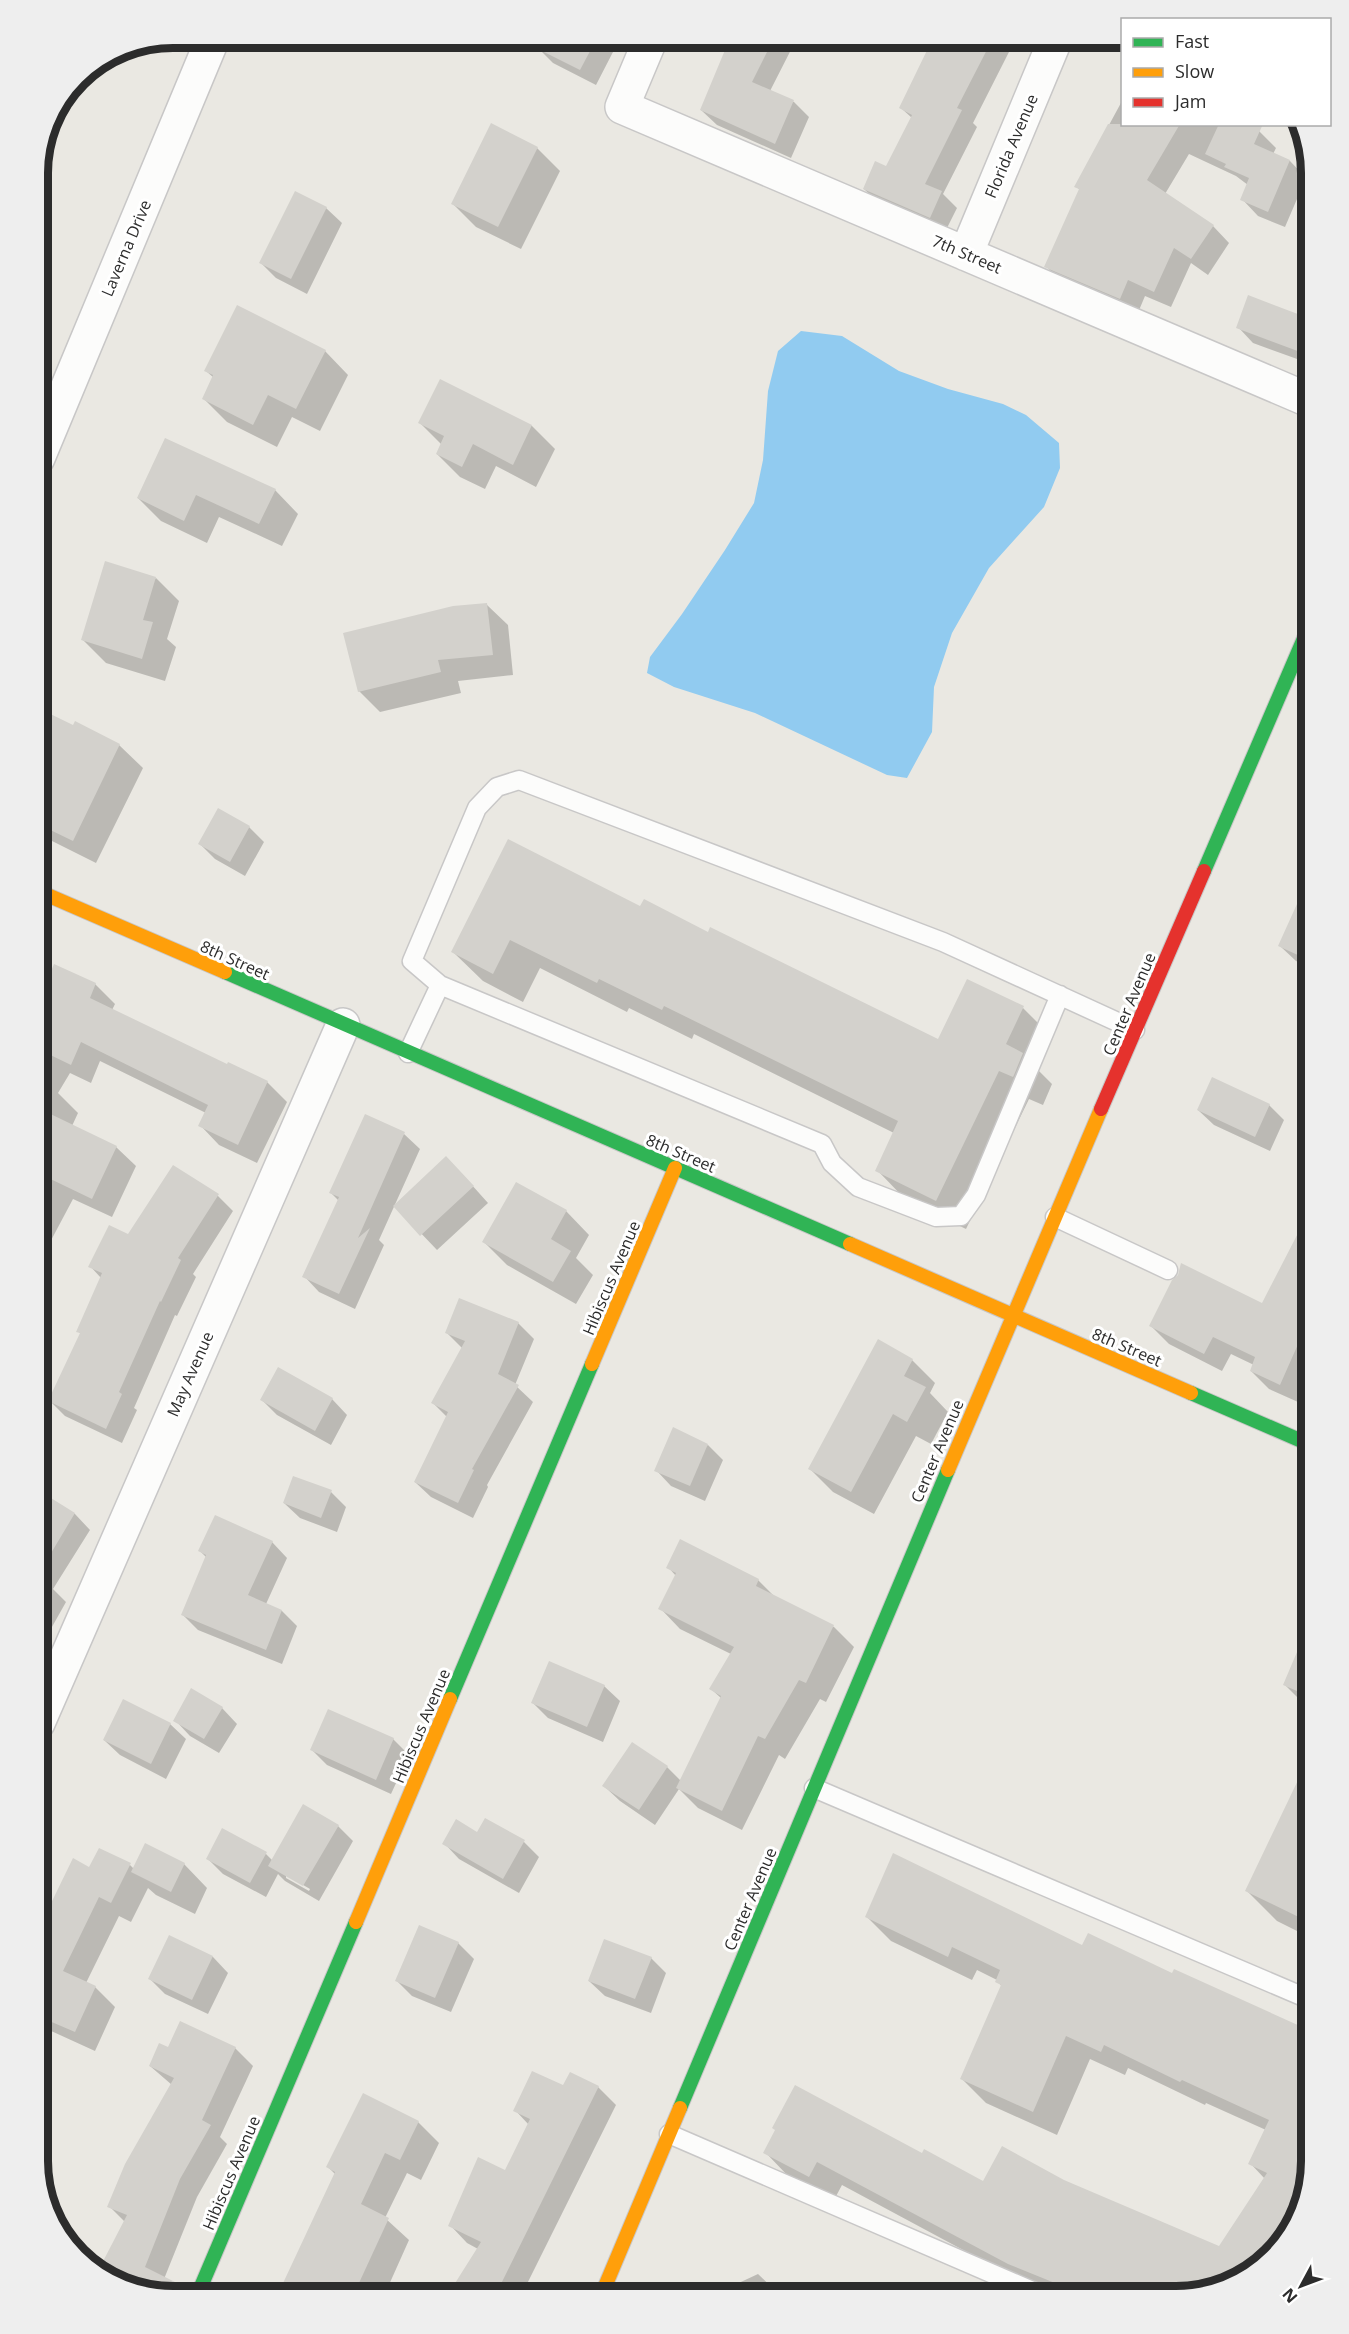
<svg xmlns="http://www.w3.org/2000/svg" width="1349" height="2334" font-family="'Open Sans',sans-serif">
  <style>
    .water { fill: #91cbf0 }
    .shadow { fill: #0003; fill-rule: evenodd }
    .building { fill: #d3d1cc }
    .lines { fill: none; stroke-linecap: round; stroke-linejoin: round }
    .lane-casing { stroke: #c8c7c7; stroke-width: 21 }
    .street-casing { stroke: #c8c7c7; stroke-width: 36 }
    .fast-casing { stroke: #c8c7c7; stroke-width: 16 }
    .slow-casing { stroke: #c8c7c7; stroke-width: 16 }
    .jam-casing { stroke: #c8c7c7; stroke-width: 16 }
    .lane { stroke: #fcfcfb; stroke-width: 18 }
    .street { stroke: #fcfcfb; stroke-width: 33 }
    .fast { stroke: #30b455; stroke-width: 14 }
    .slow { stroke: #ff9f0a; stroke-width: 14 }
    .jam { stroke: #e5322d; stroke-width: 14 }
    .labels { text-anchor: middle; stroke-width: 6; stroke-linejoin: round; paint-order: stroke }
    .street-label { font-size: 16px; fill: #2c2c2c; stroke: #fff }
    .rim { fill: none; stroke: #2c2c2c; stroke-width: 8 }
  </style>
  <rect width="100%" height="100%" fill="#eae8e2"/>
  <path class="water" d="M 801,331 L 842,336 L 899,371 L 948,389 L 1003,404 L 1026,415 L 1059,443 L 1060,468 L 1044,507 L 989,568 L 952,633 L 934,687 L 932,732 L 907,778 L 887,775 L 755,713 L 674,687 L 647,673 L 650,657 L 682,614 L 725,550 L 754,503 L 763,460 L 768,391 L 778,351 Z"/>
  <path class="shadow" d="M 542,38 L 599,38 L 613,52 L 596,85 L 553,63 L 537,47 Z
    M 732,38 L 797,38 L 770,91 L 794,102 L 809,117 L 791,158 L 717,125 L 701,110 Z
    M 935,38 L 1012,38 L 1007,47 L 1010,50 L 973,123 L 977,127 L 943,194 L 957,208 L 945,232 L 880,204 L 864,189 L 887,168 L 912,118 L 901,108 Z
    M 1122,101 L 1122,124 L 1246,124 L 1259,131 L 1276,148 L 1273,154 L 1290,161 L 1306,178 L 1285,227 L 1258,216 L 1242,199 L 1248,185 L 1236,176 L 1189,154 L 1165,194 L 1213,226 L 1229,243 L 1208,275 L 1191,263 L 1171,307 L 1145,296 L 1137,315 L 1062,283 L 1046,266 L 1080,190 L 1076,186 Z
    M 537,148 L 560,171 L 521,249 L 476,227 L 453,204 Z
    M 326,208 L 342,223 L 307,294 L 276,278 L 261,263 Z
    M 1249,297 L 1311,320 L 1311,364 L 1253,343 L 1238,327 Z
    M 325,351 L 348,375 L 320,431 L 292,417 L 277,447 L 227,422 L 204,399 L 214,378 L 206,371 Z
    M 441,381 L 532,426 L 555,449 L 536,487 L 496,466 L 485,489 L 460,477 L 437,454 L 442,445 L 420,423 Z
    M 275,490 L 298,514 L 282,546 L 219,517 L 207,543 L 161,521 L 138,498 Z
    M 156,578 L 179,601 L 167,639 L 176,647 L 165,681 L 106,663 L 83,640 Z
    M 487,605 L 508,625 L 513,675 L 458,681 L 461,693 L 380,712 L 359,691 Z
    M 38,709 L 74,727 L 119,745 L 143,768 L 96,863 L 38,834 Z
    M 249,827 L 264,842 L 245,876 L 215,859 L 200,844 Z
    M 641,908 L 708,934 L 939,1041 L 1023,1008 L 1052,1037 L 1037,1069 L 1052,1084 L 1043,1105 L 1029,1099 L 966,1229 L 906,1200 L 877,1170 L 894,1133 L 694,1034 L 692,1039 L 629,1008 L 627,1012 L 540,968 L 523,1002 L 483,981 L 453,952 Z
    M 1297,909 L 1311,915 L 1311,968 L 1296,961 L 1280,946 Z
    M 55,966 L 95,984 L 115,1004 L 112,1010 L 228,1066 L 267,1082 L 287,1102 L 257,1163 L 219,1145 L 200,1125 L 206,1113 L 100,1061 L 91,1083 L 70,1073 L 58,1093 L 78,1113 L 72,1126 L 116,1147 L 136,1166 L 112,1217 L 73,1199 L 39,1263 L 38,1006 Z
    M 1269,1105 L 1284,1120 L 1270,1151 L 1214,1125 L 1198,1110 Z
    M 404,1134 L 420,1149 L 379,1240 L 384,1245 L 355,1309 L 319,1292 L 304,1276 L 339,1201 L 331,1193 Z
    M 173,1167 L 218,1196 L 233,1211 L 193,1274 L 196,1277 L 177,1316 L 175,1315 L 134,1408 L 137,1410 L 122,1443 L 65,1416 L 50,1401 L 81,1334 L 78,1331 L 101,1278 L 90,1266 L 128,1236 Z
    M 462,1174 L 488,1203 L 437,1250 L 395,1206 Z
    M 566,1211 L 589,1235 L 576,1258 L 593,1275 L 576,1304 L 507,1265 L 484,1242 Z
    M 1298,1238 L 1311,1245 L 1311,1372 L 1298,1402 L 1269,1389 L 1251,1371 L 1254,1365 L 1231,1354 L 1222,1371 L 1169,1344 L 1151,1326 L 1262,1305 Z
    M 518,1323 L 534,1339 L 515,1385 L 533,1402 L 487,1485 L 488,1487 L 473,1518 L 431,1497 L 415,1482 L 447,1417 L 433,1403 L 463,1349 L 447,1333 Z
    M 912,1360 L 935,1383 L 930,1393 L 948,1412 L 931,1444 L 916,1436 L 874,1514 L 833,1492 L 810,1469 Z
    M 332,1399 L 347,1415 L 331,1445 L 277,1415 L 262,1400 Z
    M 708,1445 L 723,1460 L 705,1501 L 671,1486 L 656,1470 Z
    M 38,1492 L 75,1514 L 90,1530 L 53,1589 L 66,1602 L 39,1650 Z
    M 331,1492 L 346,1507 L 337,1532 L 300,1518 L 284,1503 Z
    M 272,1542 L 287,1558 L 266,1604 L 282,1611 L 297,1626 L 282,1664 L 198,1630 L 183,1615 L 206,1557 L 200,1551 Z
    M 668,1567 L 758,1580 L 776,1598 L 834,1627 L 854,1647 L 826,1702 L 820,1699 L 785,1759 L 779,1755 L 742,1830 L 698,1808 L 679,1789 L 655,1825 L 620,1801 L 604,1786 L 632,1744 L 667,1767 L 681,1781 L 721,1698 L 711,1689 L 731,1654 L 680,1629 L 660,1608 L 676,1576 Z
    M 1295,1660 L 1311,1668 L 1311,1705 L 1300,1700 L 1284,1684 Z
    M 604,1686 L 620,1701 L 603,1742 L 548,1718 L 533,1703 Z
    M 222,1708 L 237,1724 L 219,1753 L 190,1736 L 175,1720 Z
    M 170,1724 L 186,1739 L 166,1779 L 120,1755 L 104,1740 Z
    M 393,1739 L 409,1755 L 391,1794 L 327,1765 L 312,1750 Z
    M 1304,1772 L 1311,1775 L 1311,1938 L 1277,1921 L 1247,1891 Z
    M 338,1826 L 353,1841 L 319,1901 L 285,1881 L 278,1874 L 266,1897 L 223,1874 L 208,1859 L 266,1854 L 273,1861 ZM 286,1875 L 310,1889 L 309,1891 L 286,1878 Z
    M 478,1834 L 524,1842 L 539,1857 L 519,1893 L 459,1859 L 444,1843 Z
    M 184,1864 L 207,1888 L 195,1914 L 156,1895 L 148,1888 L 131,1922 L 119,1916 L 86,1983 L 95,1987 L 115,2007 L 95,2051 L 38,2025 L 38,1948 L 48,1925 L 90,1869 L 130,1865 L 134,1869 Z
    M 867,1917 L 1083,1947 L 1172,1975 L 1310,2032 L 1311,2030 L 1311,2161 L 1289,2236 L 1235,2283 L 1176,2296 L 1054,2296 L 1034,2288 L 842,2185 L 834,2200 L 789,2177 L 765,2152 L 922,2155 L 984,2183 L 1063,2181 L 1219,2248 L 1265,2179 L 1250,2163 L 1266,2130 L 1206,2103 L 1205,2105 L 1128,2068 L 1125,2075 L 1090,2059 L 1057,2135 L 986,2103 L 962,2079 L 1002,1987 L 997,1980 L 977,1970 L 972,1980 L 891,1941 Z
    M 170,1937 L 213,1957 L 228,1973 L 208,2014 L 165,1994 L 150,1979 Z
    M 458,1943 L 474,1959 L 451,2012 L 412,1996 L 397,1981 Z
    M 651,1958 L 666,1973 L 651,2013 L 605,1996 L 589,1981 Z
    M 235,2048 L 253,2066 L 220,2137 L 227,2144 L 197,2197 L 162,2284 L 165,2287 L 161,2295 L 99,2274 L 125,2222 L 109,2206 L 172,2085 L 150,2066 L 169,2049 Z
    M 564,2087 L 598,2087 L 616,2105 L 521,2296 L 452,2296 L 450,2294 L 478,2249 L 467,2243 L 450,2225 L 506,2172 L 529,2125 L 515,2110 Z
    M 418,2122 L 439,2143 L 421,2180 L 407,2173 L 385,2218 L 409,2240 L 384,2296 L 275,2296 L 280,2286 L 283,2287 L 336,2175 L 328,2167 Z
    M 758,2274 L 781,2296 L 716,2296 L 715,2294 Z"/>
  <path class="building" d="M 516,38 L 597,38 L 580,70 Z
    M 730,38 L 774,38 L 752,82 L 794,100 L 775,144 L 700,110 Z
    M 933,38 L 993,38 L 957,108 L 962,110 L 925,184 L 942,191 L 930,218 L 863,189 L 875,161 L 886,166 L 912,115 L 899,108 Z
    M 491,123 L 538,147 L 498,227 L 451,204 Z
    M 1108,124 L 1180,124 L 1147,180 L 1214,225 L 1191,259 L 1174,248 L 1154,292 L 1128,280 L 1120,299 L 1044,267 L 1079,189 L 1074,187 Z
    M 1219,124 L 1263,124 L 1254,144 L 1290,160 L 1268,212 L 1240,200 L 1249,178 L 1224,167 L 1226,164 L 1205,154 Z
    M 295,191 L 327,207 L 291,279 L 259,263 Z
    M 1248,295 L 1311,319 L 1311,356 L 1236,328 Z
    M 237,305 L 326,350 L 296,409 L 268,395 L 253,425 L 202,399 L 213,375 L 204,371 Z
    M 440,379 L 532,425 L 513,465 L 473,444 L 462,467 L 436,454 L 444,436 L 418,423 Z
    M 165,438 L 276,489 L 259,524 L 196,495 L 184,521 L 137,498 Z
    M 105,561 L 156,577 L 143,620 L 153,622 L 142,659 L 81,640 Z
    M 487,603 L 493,655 L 438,660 L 441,672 L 358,692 L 343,633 L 453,606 Z
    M 38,708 L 73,725 L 75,721 L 120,744 L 73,841 L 38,824 Z
    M 218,808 L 250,826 L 230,862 L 198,844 Z
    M 508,839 L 640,906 L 644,899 L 708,932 L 710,927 L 938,1039 L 967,979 L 1024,1006 L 1006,1044 L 1023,1053 L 1014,1075 L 1013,1077 L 999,1071 L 936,1201 L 875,1171 L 898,1121 L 664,1006 L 662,1010 L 599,979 L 597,983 L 510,940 L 493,974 L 451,952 Z
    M 1311,873 L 1311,961 L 1278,946 Z
    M 54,964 L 96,983 L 90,998 L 227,1064 L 228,1062 L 268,1081 L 238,1145 L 198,1126 L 208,1105 L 81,1042 L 71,1065 L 38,1049 L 38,1002 Z
    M 1212,1077 L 1270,1104 L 1255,1137 L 1197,1110 Z
    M 38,1108 L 117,1146 L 92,1199 L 38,1173 Z
    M 365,1114 L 405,1132 L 358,1238 L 370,1228 L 339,1294 L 302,1277 L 339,1197 L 329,1193 Z
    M 446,1156 L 474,1186 L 420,1236 L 393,1206 Z
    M 173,1165 L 219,1194 L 178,1258 L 181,1260 L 161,1302 L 160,1301 L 119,1392 L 122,1394 L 106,1429 L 48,1401 L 80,1333 L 76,1332 L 102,1273 L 88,1267 L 109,1225 L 128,1234 Z
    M 516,1182 L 567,1210 L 551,1239 L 571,1251 L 553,1282 L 482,1242 Z
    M 1311,1208 L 1311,1348 L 1299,1342 L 1280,1385 L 1250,1371 L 1255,1357 L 1213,1337 L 1204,1354 L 1149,1326 L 1172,1280 L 1178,1275 L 1181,1263 L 1262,1303 Z
    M 459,1298 L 519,1322 L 498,1374 L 519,1385 L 472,1469 L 474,1470 L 458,1503 L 414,1482 L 448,1412 L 431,1403 L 465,1341 L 445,1333 Z
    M 878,1339 L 913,1359 L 904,1376 L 926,1387 L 907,1422 L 893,1414 L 851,1492 L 808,1469 Z
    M 278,1367 L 333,1398 L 315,1431 L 260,1400 Z
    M 673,1427 L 708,1444 L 690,1486 L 654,1471 Z
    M 293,1476 L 332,1490 L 321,1518 L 283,1503 Z
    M 38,1490 L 75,1513 L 38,1575 Z
    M 215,1515 L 273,1541 L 248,1595 L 282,1610 L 266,1650 L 181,1615 L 206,1555 L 198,1551 Z
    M 680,1539 L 759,1579 L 756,1586 L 834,1625 L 806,1683 L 799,1680 L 765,1739 L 758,1736 L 722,1811 L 676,1788 L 721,1696 L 709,1689 L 734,1647 L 658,1609 L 676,1573 L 666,1568 Z
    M 1311,1619 L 1311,1697 L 1283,1685 Z
    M 549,1661 L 605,1685 L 587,1727 L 531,1703 Z
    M 191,1688 L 223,1707 L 204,1739 L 173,1721 Z
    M 123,1699 L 171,1723 L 151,1764 L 103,1740 Z
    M 328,1709 L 394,1738 L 376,1780 L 310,1750 Z
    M 632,1742 L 668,1766 L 639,1810 L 602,1786 Z
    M 1311,1753 L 1311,1923 L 1245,1891 Z
    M 303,1804 L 339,1825 L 303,1886 L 268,1866 Z
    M 485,1818 L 525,1840 L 503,1879 L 442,1844 L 456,1819 L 477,1832 Z
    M 222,1828 L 267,1852 L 250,1883 L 206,1859 Z
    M 145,1843 L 185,1863 L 171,1892 L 131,1872 Z
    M 99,1848 L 131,1863 L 111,1903 L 99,1897 L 63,1971 L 96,1986 L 75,2032 L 40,2017 L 38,2022 L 38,1930 L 73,1858 L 89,1867 Z
    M 893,1853 L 1082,1945 L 1088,1933 L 1172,1973 L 1174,1969 L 1311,2031 L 1311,2161 L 1289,2236 L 1235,2283 L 1176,2296 L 1087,2296 L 1008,2264 L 817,2162 L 809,2177 L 763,2153 L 775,2130 L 772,2128 L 795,2085 L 922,2153 L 924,2149 L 983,2181 L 1002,2146 L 1064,2180 L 1219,2246 L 1267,2173 L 1248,2164 L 1269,2120 L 1182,2080 L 1180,2082 L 1104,2045 L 1101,2052 L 1066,2036 L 1033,2112 L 960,2079 L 1001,1985 L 995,1982 L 1000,1970 L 952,1947 L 948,1957 L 865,1917 Z
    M 419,1925 L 459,1942 L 435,1998 L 395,1981 Z
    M 169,1935 L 213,1956 L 192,2000 L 148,1979 Z
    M 604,1939 L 652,1957 L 635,1999 L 588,1981 Z
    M 180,2021 L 236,2047 L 202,2120 L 211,2125 L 180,2179 L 145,2267 L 181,2285 L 179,2296 L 165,2296 L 97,2273 L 127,2215 L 107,2207 L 125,2164 L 174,2078 L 149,2066 L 159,2043 L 168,2047 Z
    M 532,2071 L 563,2085 L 570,2072 L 599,2086 L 495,2296 L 447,2296 L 481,2242 L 448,2226 L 478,2157 L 505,2170 L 530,2119 L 513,2111 Z
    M 363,2093 L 419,2121 L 400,2160 L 385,2153 L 361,2204 L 389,2218 L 353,2296 L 277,2296 L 335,2172 L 326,2167 Z"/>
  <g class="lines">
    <defs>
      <path id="lane" d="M 1060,995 L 976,1195 L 961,1216 L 936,1217 L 858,1187 L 832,1163 L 822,1144 L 440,985 L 412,961 L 477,808 L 497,787 L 519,780 L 943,942 L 1135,1030
        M 408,1053 L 440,985
        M 1055,1217 L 1168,1270
        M 814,1788 L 1311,2000
        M 669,2134 L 1044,2296"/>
      <path id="street" d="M 651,38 L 622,107 L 1311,401
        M 966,254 L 1056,38
        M 38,458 L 213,38
        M 38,1723 L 343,1025"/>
      <path id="fast" d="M 1204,871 L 1311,622
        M 225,972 L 850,1244
        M 1191,1393 L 1311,1445
        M 450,1699 L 592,1364
        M 680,2108 L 948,1470
        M 197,2296 L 356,1922"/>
      <path id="slow" d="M 38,891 L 225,972
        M 850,1244 L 1191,1393
        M 592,1364 L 675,1168
        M 948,1470 L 1101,1109
        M 356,1922 L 450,1699
        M 601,2296 L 680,2108"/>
      <path id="jam" d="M 1101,1109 L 1204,871"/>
    </defs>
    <use href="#lane" class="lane-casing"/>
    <use href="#street" class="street-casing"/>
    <use href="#fast" class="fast-casing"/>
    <use href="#slow" class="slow-casing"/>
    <use href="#jam" class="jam-casing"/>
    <use href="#lane" class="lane"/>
    <use href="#street" class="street"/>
    <use href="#fast" class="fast"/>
    <use href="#slow" class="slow"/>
    <use href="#jam" class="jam"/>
  </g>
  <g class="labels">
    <g class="street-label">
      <text transform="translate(1011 146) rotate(-67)" y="6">Florida Avenue</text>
      <text transform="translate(126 248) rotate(-67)" y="6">Laverna Drive</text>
      <text transform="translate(967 254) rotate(23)" y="6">7th Street</text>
      <text transform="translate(235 960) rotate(24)" y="6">8th Street</text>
      <text transform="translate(1129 1004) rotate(-67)" y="6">Center Avenue</text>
      <text transform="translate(681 1153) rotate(23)" y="6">8th Street</text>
      <text transform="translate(611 1278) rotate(-67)" y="6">Hibiscus Avenue</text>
      <text transform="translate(1127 1347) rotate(23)" y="6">8th Street</text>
      <text transform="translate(190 1374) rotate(-66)" y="6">May Avenue</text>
      <text transform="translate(937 1451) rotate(-67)" y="6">Center Avenue</text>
      <text transform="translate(421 1726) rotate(-67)" y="6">Hibiscus Avenue</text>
      <text transform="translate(750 1899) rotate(-67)" y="6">Center Avenue</text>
      <text transform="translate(231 2173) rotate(-67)" y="6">Hibiscus Avenue</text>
    </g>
  </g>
  <path d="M0 0H1349V2334H0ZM173 48H1176A125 125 0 0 1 1301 173V2161A125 125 0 0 1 1176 2286H173A125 125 0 0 1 48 2161V173A125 125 0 0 1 173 48Z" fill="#eee" fill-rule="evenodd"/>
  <path class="rim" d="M173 48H1176A125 125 0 0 1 1301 173V2161A125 125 0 0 1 1176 2286H173A125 125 0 0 1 48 2161V173A125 125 0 0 1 173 48Z"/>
  <rect x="1121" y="18" width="210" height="108" fill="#ffffff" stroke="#ababab" stroke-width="1.5"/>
  <rect x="1133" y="38" width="30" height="9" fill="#30b455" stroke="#ababab" stroke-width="1.5"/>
  <text x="1175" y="48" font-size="18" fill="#2c2c2c">Fast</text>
  <rect x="1133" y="68" width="30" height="9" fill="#ff9f0a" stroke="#ababab" stroke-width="1.5"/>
  <text x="1175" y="78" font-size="18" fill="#2c2c2c">Slow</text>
  <rect x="1133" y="98" width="30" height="9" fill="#e5322d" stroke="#ababab" stroke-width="1.5"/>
  <text x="1175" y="108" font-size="18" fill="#2c2c2c">Jam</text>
  <g transform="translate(1301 2286) rotate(229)" stroke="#ffffff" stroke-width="4.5" paint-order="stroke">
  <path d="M0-4.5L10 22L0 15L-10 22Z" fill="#2c2c2c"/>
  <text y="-9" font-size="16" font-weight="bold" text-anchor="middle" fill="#2c2c2c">N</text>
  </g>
</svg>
